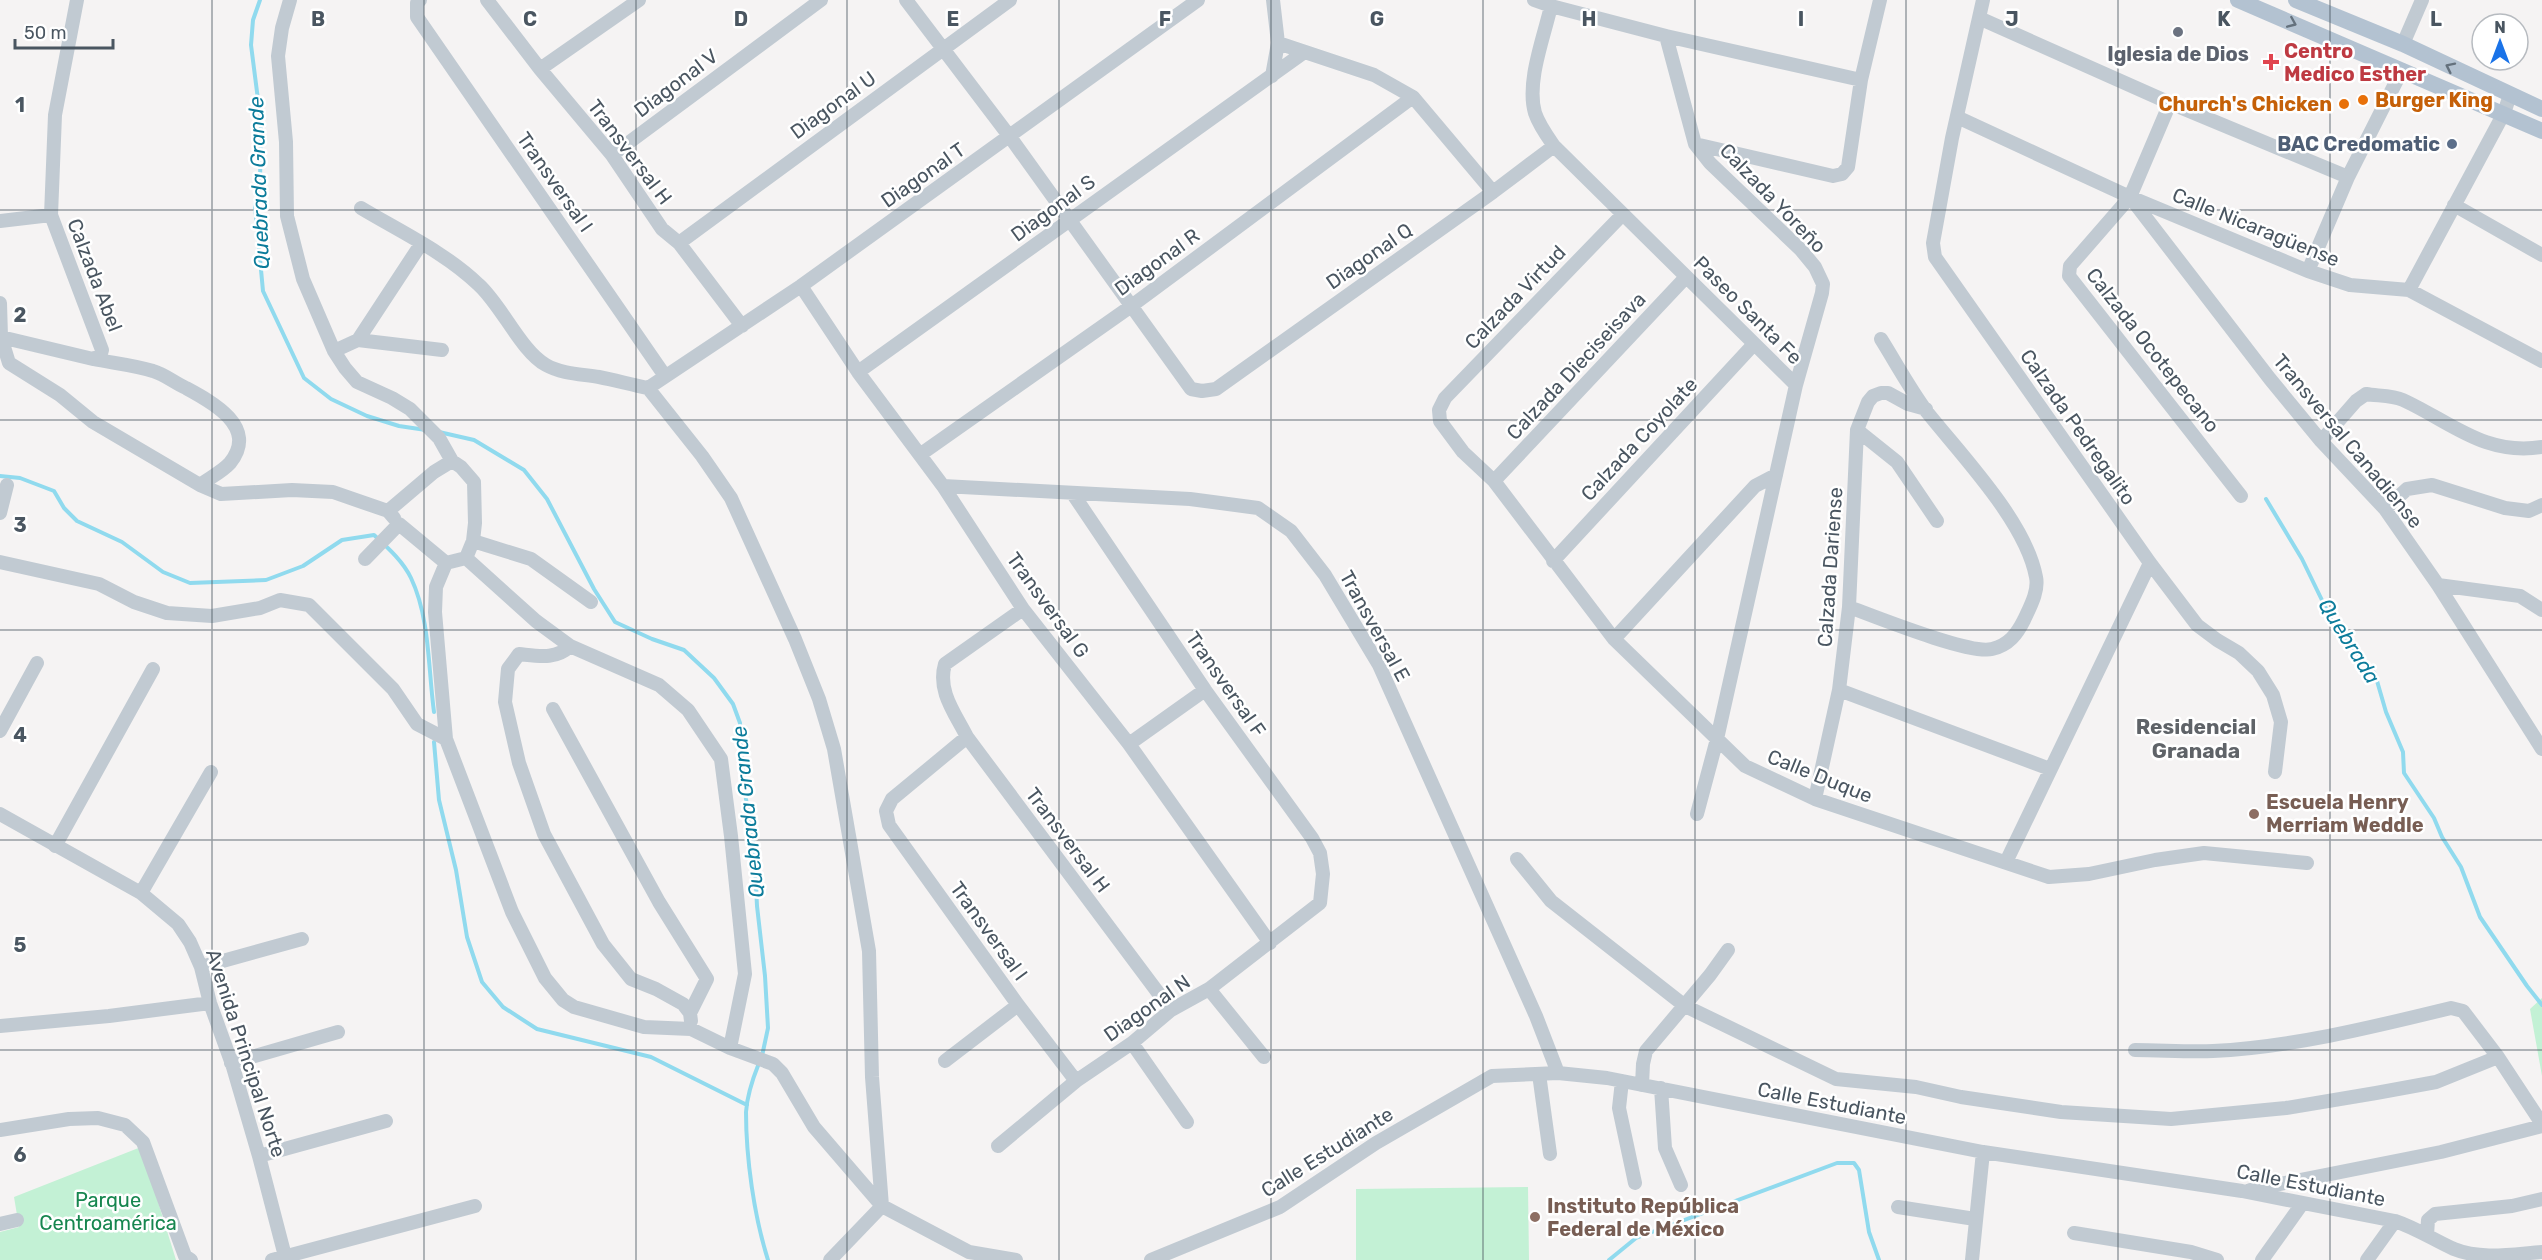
<svg xmlns="http://www.w3.org/2000/svg" width="2542" height="1260" font-family="Rubik,sans-serif">
  <style>
    .green { fill: #c3f1d5 }
    .lines { fill: none; stroke-linecap: round; stroke-linejoin: round }
    .stream { stroke: #90daee; stroke-width: 4 }
    .minor { stroke: #c1cad2; stroke-width: 14 }
    .major { stroke: #b3c2d1; stroke-width: 16 }
    .oneway { stroke: #64717d }
    .grid { fill: none; stroke: #4a5661; stroke-width: 1.5; stroke-opacity: 0.55 }
    .worship-dot { fill: #6b7280; stroke: #fff; stroke-width: 2 }
    .health-dot { fill: #e0444e; stroke: #fff; stroke-width: 2 }
    .food-dot { fill: #e8710a; stroke: #fff; stroke-width: 2 }
    .service-dot { fill: #5c6f8a; stroke: #fff; stroke-width: 2 }
    .education-dot { fill: #8d6e63; stroke: #fff; stroke-width: 2 }
    .labels { text-anchor: middle; stroke-width: 5; stroke-linejoin: round; paint-order: stroke }
    .health-label { font-size: 20px; font-weight: bold; fill: #be3a42; stroke: #fff; text-anchor: start }
    .worship-label { font-size: 20px; font-weight: bold; fill: #5b616d; stroke: #fff }
    .street-label { font-size: 20px; fill: #4a5661; stroke: #fff }
    .food-label { font-size: 20px; font-weight: bold; fill: #c56008; stroke: #fff; text-anchor: start }
    .service-label { font-size: 20px; font-weight: bold; fill: #4e5e75; stroke: #fff; text-anchor: end }
    .education-label { font-size: 20px; font-weight: bold; fill: #785e54; stroke: #fff; text-anchor: start }
    .park-label { font-size: 20px; fill: #17864f; stroke: #fff }
    .water-label { font-size: 21px; font-style: italic; fill: #0c7c9b; stroke: #fff }
    .neighbourhood-label { font-size: 21px; font-weight: bold; fill: #5f6368; stroke: #fff }
    .grid-label { font-size: 20px; text-anchor: middle; font-weight: bold; fill: #4a5661; stroke: #fff; stroke-width: 5; stroke-linejoin: round; paint-order: stroke }
  </style>
  <rect width="100%" height="100%" fill="#f5f3f3"/>
  <path class="green" d="M 2542,998 L 2542,1076 L 2530,1009 Z
    M 141,1147 L 176,1260 L 0,1260 L 0,1232 L 19,1227 L 14,1197 Z
    M 1528,1187 L 1529,1260 L 1356,1260 L 1356,1189 Z"/>
  <g class="lines">
    <path class="stream" d="M 260,0 L 253,20 L 251,45 L 261,123 L 260,182 L 255,206 L 263,291 L 304,378 L 331,399 L 367,416 L 399,426 L 426,430
      M 439,432 L 474,440 L 524,470 L 547,499 L 594,589 L 615,622 L 652,639 L 684,650 L 714,678 L 733,704 L 740,723 L 744,787 L 754,847 L 757,906 L 765,976 L 768,1028 L 762,1056
      M 0,476 L 20,478 L 54,491 L 64,508 L 77,521 L 122,542 L 163,572 L 190,583 L 266,580 L 303,566 L 342,540 L 374,535 C 387,547 403,561 411,578 C 430,618 428,668 434,712
      M 2266,499 L 2302,559 L 2335,627 L 2375,674 L 2386,712 L 2403,752 L 2404,773 L 2434,818 L 2442,837 L 2461,867 L 2480,917 L 2527,986 L 2542,1005
      M 434,742 L 439,800 L 456,870 L 467,937 L 482,982 L 503,1007 L 537,1029 L 651,1057 L 747,1105
      M 759,1063 C 753,1078 747,1096 746,1112 C 746,1158 754,1216 768,1260
      M 1609,1260 L 1636,1238 L 1837,1163 L 1854,1163 L 1859,1170 L 1869,1232 L 1879,1260"/>
    <path class="minor" d="M 290,0 L 282,28 L 278,56 L 286,142 L 287,216 L 303,279 L 334,351 L 345,368 L 357,382 L 392,398 L 410,409 L 439,438 L 452,461 L 461,467 L 474,482 L 475,523 L 473,541 L 466,558
      M 420,0 L 417,3 L 417,17 L 665,376
      M 487,0 L 540,69 L 612,155 L 662,229 L 679,243 L 742,326
      M 906,0 L 1010,137 L 1191,389 L 1202,391 L 1216,389 L 1493,192 L 1554,146
      M 1273,0 L 1278,43 L 1374,75 L 1413,97 L 1493,192
      M 1534,0 L 1551,6 C 1544,37 1526,82 1535,113 C 1539,125 1547,136 1554,146 L 1796,385 L 1717,739 L 1697,814
      M 1983,0 L 1952,138 L 1933,243 L 1935,257 L 2150,563 L 2197,625 L 2217,640 L 2239,653 L 2258,671 L 2273,695 L 2281,722 L 2275,772
      M 1551,6 L 1666,36 L 1861,80
      M 1979,18 L 2170,103 L 2348,177
      M 1666,36 L 1695,144 L 1833,176 L 1842,174 L 1848,167 L 1861,80 L 1880,0
      M 2403,44 L 2422,0
      M 540,69 L 639,0
      M 1272,76 L 1278,43
      M 2170,103 L 2130,197 L 2070,266 L 2069,276 L 2241,496
      M 1957,117 L 2130,197 L 2308,271 L 2350,285 L 2409,290 L 2542,361
      M 1695,144 L 1710,163 L 1801,250 L 1815,267 L 1823,284 L 1822,293 L 1796,385
      M 612,155 L 821,0
      M 2130,197 L 2270,379 L 2321,441 L 2385,509 L 2438,585 L 2542,749
      M 2454,205 L 2542,255
      M 361,208 C 401,232 446,253 479,285 C 502,306 521,351 546,365 C 562,374 581,374 599,377 C 615,380 632,385 648,388
      M 1623,214 L 1445,398 L 1439,410 L 1440,421 L 1463,452 L 1494,481 L 1614,639 L 1745,766 L 1815,799 L 2049,877 L 2089,874 L 2155,860 L 2204,853 L 2307,863
      M 0,221 L 51,215
      M 679,243 L 1010,0
      M 2308,271 L 2348,177 L 2402,70
      M 801,286 L 858,372 L 943,486 L 1023,609 L 1129,744 L 1270,943
      M 2409,290 L 2504,113 L 2510,95
      M 0,303 L 1,337 L 9,363 L 60,395 L 93,422 L 200,485 L 221,494 L 292,490 L 333,492 L 388,511
      M 1,337 L 93,359 L 100,356 L 102,350 L 51,215 L 55,115 L 77,0
      M 358,340 L 442,350
      M 334,351 L 358,340 L 421,244
      M 93,359 C 113,363 134,365 153,371 C 164,374 175,383 186,388 C 212,402 259,427 230,463 C 222,472 209,478 200,485
      M 858,372 L 1303,53
      M 1857,430 L 1897,462 L 1937,521
      M 2321,441 L 2356,401 L 2366,394 C 2377,396 2392,395 2403,400 C 2451,422 2484,456 2542,447
      M 921,454 L 1130,307 L 1413,97
      M 1494,481 L 1686,277
      M 943,486 L 1190,499 L 1258,508 L 1291,531 L 1325,575 L 1379,665 L 1536,1016 L 1558,1073
      M 2385,509 L 2407,489 L 2432,485 L 2505,508 L 2529,511 L 2542,505
      M 0,513 L 7,485
      M 394,518 L 388,511 L 434,472 L 452,461
      M 473,541 L 531,559 L 591,602
      M 466,558 L 536,621 L 570,646 L 659,685 L 688,710 L 721,759 L 731,836 L 745,974 L 730,1048
      M 365,559 L 399,524 L 446,563
      M 1553,561 L 1754,344
      M 0,562 L 99,584 L 134,602 L 167,613 L 212,616 L 260,608 L 280,600 L 309,605 L 393,689 L 417,724 L 446,739 L 512,912 L 545,978 L 563,1000 L 574,1007 L 644,1027 L 691,1029 L 730,1048 L 773,1064 L 782,1073 L 814,1127 L 882,1206 L 969,1252 L 1016,1260
      M 2438,585 L 2520,596 L 2542,610
      M 1849,607 C 1876,617 1970,655 1992,649 C 2009,645 2017,634 2024,620 C 2030,607 2039,591 2036,577 C 2026,522 1962,456 1927,412 C 1910,389 1896,363 1881,339
      M 1023,609 L 945,664 C 937,691 955,713 967,737 L 1171,1010
      M 1614,639 L 1755,486 L 1776,475
      M 570,646 C 556,660 538,656 519,654 L 508,669 L 505,702 L 519,763 L 544,834 L 603,944 L 631,979 L 656,989 L 683,1004 L 690,1013
      M 1839,690 L 2050,769
      M 553,709 L 659,902 L 707,979 L 690,1013 L 691,1021
      M 0,731 L 37,663
      M 967,737 L 892,799 L 886,811 L 889,825 L 1018,1005 L 1076,1081
      M 446,739 L 435,612 L 436,587 L 446,563 L 466,558
      M 1129,744 L 1205,690
      M 1815,799 L 1839,690 L 1849,607 L 1857,430 L 1868,402 L 1873,396 L 1881,393 L 1888,393 L 1908,404 L 1926,409
      M 0,814 L 141,893 L 178,924 L 190,942 L 201,967 L 210,1003 L 233,1067 L 259,1156 L 286,1260
      M 55,846 L 153,669
      M 1517,859 L 1551,901 L 1685,1006 L 1836,1079 L 1916,1087 L 1961,1097 L 2061,1112 L 2171,1119 L 2286,1108 L 2376,1093 L 2436,1082 L 2498,1057
      M 2006,862 L 2150,563
      M 141,893 L 211,772
      M 201,967 L 302,939
      M 1209,989 L 1264,1057
      M 0,1026 L 109,1016 L 210,1003
      M 1132,1043 L 1187,1122
      M 2135,1050 C 2161,1050 2187,1052 2213,1051 C 2293,1047 2373,1027 2451,1008 L 2463,1011 L 2498,1057 L 2542,1124
      M 945,1061 L 1018,1005
      M 231,1063 L 338,1032
      M 1539,1074 L 1550,1154
      M 1622,1081 L 1619,1108 L 1635,1183
      M 1642,1085 L 1643,1064 L 1646,1051 L 1710,975 L 1728,950
      M 1661,1088 L 1665,1148 L 1681,1185
      M 0,1130 L 69,1119 L 98,1118 L 125,1125 L 143,1142 L 185,1256 L 191,1260
      M 998,1146 L 1076,1081 L 1132,1043 L 1171,1010 L 1209,989 L 1320,903 L 1323,874 L 1320,853 L 1312,838 L 1205,690 L 1073,494
      M 259,1156 L 386,1121
      M 2250,1190 L 2441,1152 L 2542,1126
      M 1898,1207 L 1975,1219
      M 0,1224 L 17,1220
      M 2074,1233 L 2191,1252 L 2217,1260
      M 2427,1235 L 2428,1220 L 2435,1214 L 2512,1206 L 2542,1199
      M 272,1260 L 475,1206
      M 830,1260 L 882,1206 L 872,1077 L 869,951 L 834,749 L 819,699 L 795,639 L 731,498 L 702,456 L 648,388 L 801,286 L 1198,0
      M 1151,1260 L 1280,1207 L 1376,1143 L 1492,1076 L 1558,1073 L 1607,1078 L 1983,1152 L 2242,1191 L 2395,1221 C 2416,1228 2434,1240 2454,1249 C 2481,1260 2513,1254 2542,1252
      M 1972,1260 L 1983,1152
      M 2262,1260 L 2302,1204
      M 2367,1260 L 2395,1221"/>
    <path class="major" d="M 2238,0 L 2542,131
      M 2296,0 L 2403,44 L 2542,109"/>
  </g>
  <defs><path id="oneway-chevron" d="M-2-3.5L2.5 0L-2 3.5" fill="none" stroke-width="1.6" stroke-linecap="round" stroke-linejoin="round" transform="scale(1.5)"/></defs>
  <g class="oneway">
    <use href="#oneway-chevron" transform="translate(2292 23) rotate(23)"/>
    <use href="#oneway-chevron" transform="translate(2450 67) rotate(-154)"/>
  </g>
  <path class="grid" d="M 212,0 L 212,1260M 424,0 L 424,1260M 636,0 L 636,1260M 847,0 L 847,1260M 1059,0 L 1059,1260M 1271,0 L 1271,1260M 1483,0 L 1483,1260M 1695,0 L 1695,1260M 1906,0 L 1906,1260M 2118,0 L 2118,1260M 2330,0 L 2330,1260M 0,210 L 2542,210M 0,420 L 2542,420M 0,630 L 2542,630M 0,840 L 2542,840M 0,1050 L 2542,1050"/>
  <circle class="worship-dot" cx="2178" cy="32" r="6"/>
  <path class="health-dot" d="M2268 53h6v6h6v6h-6v6h-6v-6h-6v-6h6z"/>
  <g class="food-dot">
    <circle cx="2363" cy="100" r="6"/>
    <circle cx="2344" cy="104" r="6"/>
  </g>
  <circle class="service-dot" cx="2452" cy="144" r="6"/>
  <g class="education-dot">
    <circle cx="2254" cy="814" r="6"/>
    <circle cx="1535" cy="1217" r="6"/>
  </g>
  <g class="labels">
    <g class="health-label">
      <text x="2284" y="58">Centro<tspan x="2284" dy="23">Medico Esther</tspan></text>
    </g>
    <g class="worship-label">
      <text x="2178" y="61">Iglesia de Dios</text>
    </g>
    <g class="street-label">
      <text transform="translate(676 83) rotate(-37)" y="7">Diagonal V</text>
      <text transform="translate(833 105) rotate(-36)" y="7">Diagonal U</text>
      <text transform="translate(630 152) rotate(53)" y="7">Transversal H</text>
      <text transform="translate(923 175) rotate(-35)" y="7">Diagonal T</text>
      <text transform="translate(555 182) rotate(55)" y="7">Transversal I</text>
      <text transform="translate(1773 198) rotate(46)" y="7">Calzada Yoreño</text>
      <text transform="translate(1053 208) rotate(-36)" y="7">Diagonal S</text>
      <text transform="translate(2256 227) rotate(22)" y="7">Calle Nicaragüense</text>
      <text transform="translate(1369 256) rotate(-35)" y="7">Diagonal Q</text>
      <text transform="translate(1157 262) rotate(-36)" y="7">Diagonal R</text>
      <text transform="translate(95 275) rotate(69)" y="7">Calzada Abel</text>
      <text transform="translate(1515 297) rotate(-46)" y="7">Calzada Virtud</text>
      <text transform="translate(1748 310) rotate(45)" y="7">Paseo Santa Fe</text>
      <text transform="translate(2153 350) rotate(52)" y="7">Calzada Ocotepecano</text>
      <text transform="translate(1576 366) rotate(-47)" y="7">Calzada Dieciseisava</text>
      <text transform="translate(2078 427) rotate(55)" y="7">Calzada Pedregalito</text>
      <text transform="translate(1639 439) rotate(-47)" y="7">Calzada Coyolate</text>
      <text transform="translate(2348 441) rotate(50)" y="7">Transversal Canadiense</text>
      <text transform="translate(1830 567) rotate(-86)" y="7">Calzada Dariense</text>
      <text transform="translate(1048 605) rotate(54)" y="7">Transversal G</text>
      <text transform="translate(1375 626) rotate(61)" y="7">Transversal E</text>
      <text transform="translate(1226 684) rotate(55)" y="7">Transversal F</text>
      <text transform="translate(1820 776) rotate(22)" y="7">Calle Duque</text>
      <text transform="translate(1068 840) rotate(53)" y="7">Transversal H</text>
      <text transform="translate(989 931) rotate(54)" y="7">Transversal I</text>
      <text transform="translate(1147 1008) rotate(-35)" y="7">Diagonal N</text>
      <text transform="translate(246 1053) rotate(72)" y="7">Avenida Principal Norte</text>
      <text transform="translate(1832 1103) rotate(11)" y="7">Calle Estudiante</text>
      <text transform="translate(1327 1152) rotate(-32)" y="7">Calle Estudiante</text>
      <text transform="translate(2311 1185) rotate(11)" y="7">Calle Estudiante</text>
    </g>
    <g class="food-label">
      <text x="2375" y="107">Burger King</text>
      <text x="2332" y="111" text-anchor="end">Church's Chicken</text>
    </g>
    <g class="service-label">
      <text x="2440" y="151">BAC Credomatic</text>
    </g>
    <g class="education-label">
      <text x="2266" y="809">Escuela Henry<tspan x="2266" dy="23">Merriam Weddle</tspan></text>
      <text x="1547" y="1213">Instituto República<tspan x="1547" dy="23">Federal de México</tspan></text>
    </g>
    <g class="park-label">
      <text x="108" y="1207">Parque<tspan x="108" dy="23">Centroamérica</tspan></text>
    </g>
    <g class="water-label">
      <text transform="translate(259 183) rotate(-92)" y="7">Quebrada Grande</text>
      <text transform="translate(2349 641) rotate(58)" y="7">Quebrada</text>
      <text transform="translate(748 812) rotate(-96)" y="7">Quebrada Grande</text>
    </g>
    <g class="neighbourhood-label">
      <text x="2196" y="734">Residencial<tspan x="2196" dy="24">Granada</tspan></text>
    </g>
  </g>
  <g class="grid-label">
    <text x="318" y="26">B</text>
    <text x="530" y="26">C</text>
    <text x="741" y="26">D</text>
    <text x="953" y="26">E</text>
    <text x="1165" y="26">F</text>
    <text x="1377" y="26">G</text>
    <text x="1589" y="26">H</text>
    <text x="1801" y="26">I</text>
    <text x="2012" y="26">J</text>
    <text x="2224" y="26">K</text>
    <text x="2436" y="26">L</text>
    <text x="20" y="112">1</text>
    <text x="20" y="322">2</text>
    <text x="20" y="532">3</text>
    <text x="20" y="742">4</text>
    <text x="20" y="952">5</text>
    <text x="20" y="1162">6</text>
  </g>
  <g transform="translate(2500 42)"><circle r="28" fill="#ffffff" stroke="#b7bbc0" stroke-width="1.5"/>
  <path d="M0-4.5L10 22L0 15L-10 22Z" fill="#1a73e8"/>
  <text y="-9" font-size="16" font-weight="bold" text-anchor="middle" fill="#4a5661">N</text>
  </g>
  <path d="M15 39v9h98v-9" fill="none" stroke="#4a5661" stroke-width="3"/>
  <text x="24" y="39" font-size="18" fill="#4a5661" stroke="#ffffff" stroke-width="4.5" paint-order="stroke">50 m</text>
</svg>
